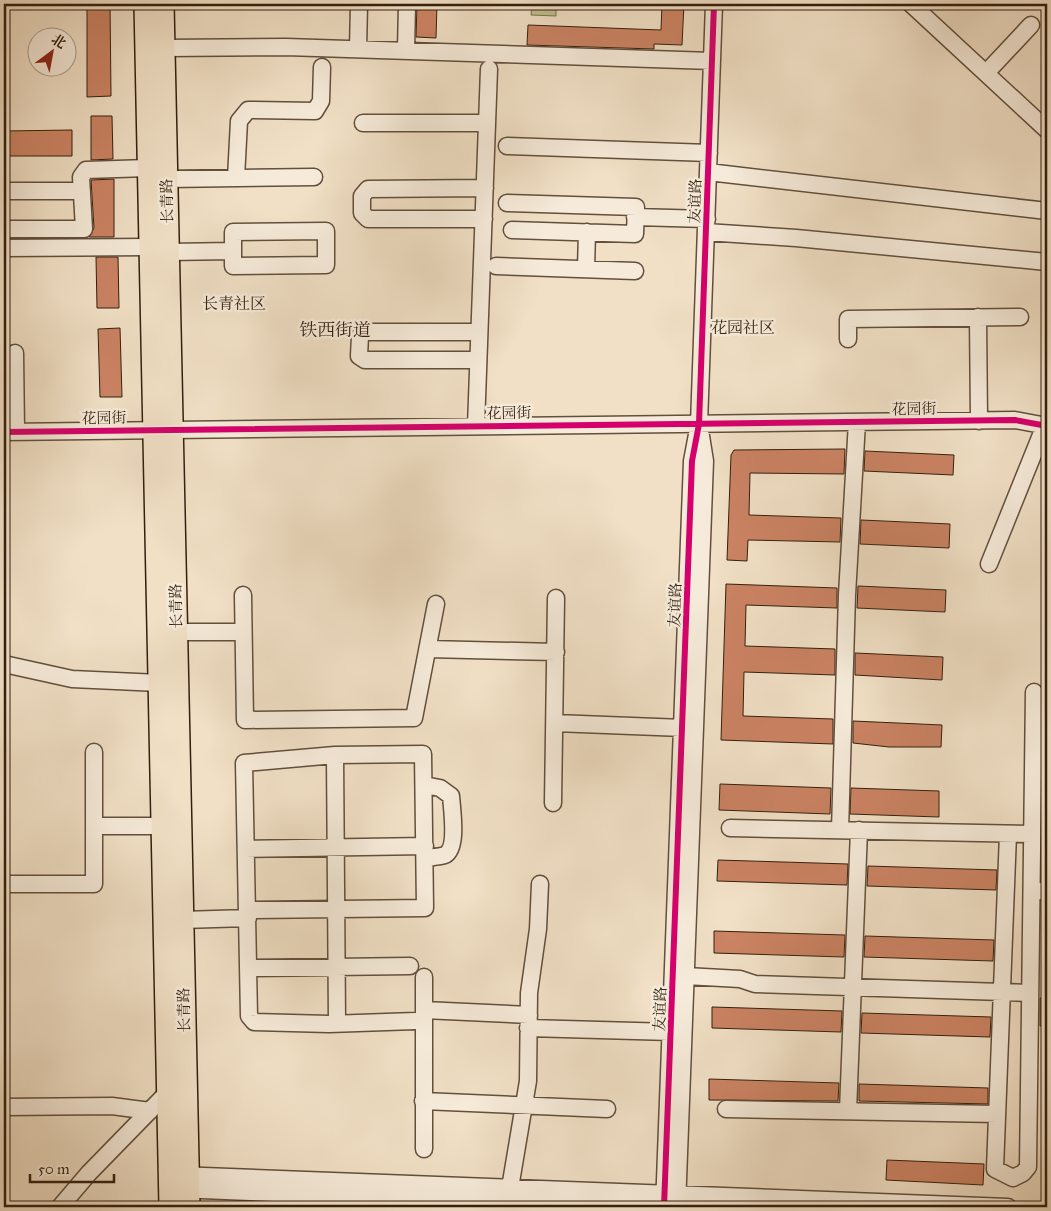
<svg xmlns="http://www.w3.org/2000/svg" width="1051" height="1211" font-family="'IM FELL Great Primer','Noto Serif SC',serif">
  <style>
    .green { fill: #c1c090; stroke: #7a704f }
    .building { fill: #cb8363; stroke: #331f0e }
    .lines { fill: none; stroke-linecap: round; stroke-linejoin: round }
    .minor-casing { stroke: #624f3c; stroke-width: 19 }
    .major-casing { stroke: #331f0e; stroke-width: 24 }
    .minor { stroke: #f6ebda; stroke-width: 16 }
    .major { stroke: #f1e0c6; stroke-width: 21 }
    .cycleway-casing { stroke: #f6ebda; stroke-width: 9 }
    .cycleway { stroke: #d6006c; stroke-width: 6 }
    .labels { text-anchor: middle; stroke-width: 5; stroke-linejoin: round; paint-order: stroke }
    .street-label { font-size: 15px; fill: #331f0e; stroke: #f6ebda }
    .neighbourhood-label { font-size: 16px; fill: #331f0e; stroke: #f6ebda }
    .quarter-label { font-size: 18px; fill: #331f0e; stroke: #f6ebda }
  </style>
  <rect width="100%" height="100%" fill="#f1e0c6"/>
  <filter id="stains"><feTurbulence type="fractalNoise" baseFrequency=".004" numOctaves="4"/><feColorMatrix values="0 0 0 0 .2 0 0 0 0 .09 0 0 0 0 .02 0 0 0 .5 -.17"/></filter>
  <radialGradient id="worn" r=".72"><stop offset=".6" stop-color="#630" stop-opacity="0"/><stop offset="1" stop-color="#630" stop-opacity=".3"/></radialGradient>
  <path class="green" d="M 532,4 L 556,4 L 556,16 L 531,15 Z"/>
  <path class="building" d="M 87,4 L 110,4 L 111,96 L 87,97 Z
    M 417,4 L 437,4 L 436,38 L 416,37 Z
    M 662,4 L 684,4 L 682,45 L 654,44 L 654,49 L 527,45 L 528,25 L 661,30 Z
    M 91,116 L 112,116 L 113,159 L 91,160 Z
    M 72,130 L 72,156 L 4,156 L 4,131 Z
    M 114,179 L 114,237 L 89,237 L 94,228 L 91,180 Z
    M 96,257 L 118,257 L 119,308 L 97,308 Z
    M 120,328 L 122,397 L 100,397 L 98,329 Z
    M 845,449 L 844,474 L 750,473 L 749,515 L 841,518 L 840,542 L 748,540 L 747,561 L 727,560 L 731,455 L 734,450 Z
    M 865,451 L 954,455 L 953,475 L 864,471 Z
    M 861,520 L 950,524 L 949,548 L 860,544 Z
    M 726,584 L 837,588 L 837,608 L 746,605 L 745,646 L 835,649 L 835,675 L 744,672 L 743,716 L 833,719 L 833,744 L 721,740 Z
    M 858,586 L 946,590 L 945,612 L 857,608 Z
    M 855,653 L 943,657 L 942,680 L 855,675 Z
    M 853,721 L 942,725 L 941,747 L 889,747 L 853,743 Z
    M 720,784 L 831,788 L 830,814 L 719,810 Z
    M 851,788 L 939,791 L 939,817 L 850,814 Z
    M 718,860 L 848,864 L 847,885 L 717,881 Z
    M 868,866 L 997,870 L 996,890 L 867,886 Z
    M 714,931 L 845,935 L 844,957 L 714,953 Z
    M 865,936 L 994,940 L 993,961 L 864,957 Z
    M 1040,998 L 1047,998 L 1047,1026 L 1040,1026 Z
    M 712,1007 L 842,1011 L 841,1032 L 712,1028 Z
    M 862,1013 L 991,1017 L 990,1037 L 861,1033 Z
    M 709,1079 L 839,1083 L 838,1101 L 709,1100 Z
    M 859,1084 L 988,1088 L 988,1104 L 859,1101 Z
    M 887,1160 L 984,1164 L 983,1185 L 886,1180 Z"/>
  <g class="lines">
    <defs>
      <path id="minor" d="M 911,4 L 1047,130
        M 164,48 L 286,47 L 712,61
        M 358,49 L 359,4
        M 406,50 L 407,4
        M 986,73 L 1031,25
        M 363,123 L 487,123
        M 507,146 L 709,153
        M 708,172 L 1047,211
        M 236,178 L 239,121 L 248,110 L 315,111 L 321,101 L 322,67
        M 167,179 L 314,177
        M 4,191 L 82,191
        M 507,203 L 636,207 L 635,234 L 512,230
        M 635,217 L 707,219
        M 484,219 L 368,219 L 362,213 L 362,196 L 368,189 L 485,188
        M 4,229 L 84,229 L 81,177 L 86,170 L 148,168
        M 326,231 L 326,265 L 233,266 L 233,232 Z
        M 706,232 L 796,238 L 1047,262
        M 4,248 L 150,247
        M 168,252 L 233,251
        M 496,266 L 635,271
        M 586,269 L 587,232
        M 978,317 L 979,421
        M 848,339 L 848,319 L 1020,317
        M 15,353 L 16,431
        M 478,360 L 365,360 L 359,356 L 360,336 L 364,332 L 479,332
        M 476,426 L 489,69
        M 4,432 L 1015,420 L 1047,426
        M 989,564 L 1045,425
        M 243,595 L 245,720 L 414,718 L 436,604
        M 176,632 L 243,632
        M 428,649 L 556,652
        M 4,664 L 72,679 L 159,683
        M 555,723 L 683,728
        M 335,755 L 337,1023
        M 424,785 L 440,788 L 451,796 C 452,810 458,848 445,855 C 439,857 431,857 425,858
        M 553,803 L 556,598
        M 94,826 L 162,826
        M 730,828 L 1032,834
        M 840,830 L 847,595 L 857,422
        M 1008,834 L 995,1169 L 1013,1178 L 1023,1173 L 1028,1167 L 1034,692
        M 246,849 L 425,846
        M 4,884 L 94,884 L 94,752
        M 1032,891 L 1047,891
        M 247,910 L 425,908 L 423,754 L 335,755 L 244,763 L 249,1016 L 254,1022 L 329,1024 L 415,1021
        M 182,920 L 248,918
        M 248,968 L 410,966
        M 686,976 L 740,979 L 755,984 L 1030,993
        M 424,1010 L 529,1015
        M 528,1028 L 671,1032
        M 423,1101 L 607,1109
        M 4,1107 L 112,1106 L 150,1111
        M 726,1109 L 997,1114
        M 848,1111 L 859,830
        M 424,1149 L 424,977
        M 178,1175 L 1008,1207
        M 510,1188 L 528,1081 L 529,993 L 538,929 L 540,884
        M 177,1189 L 621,1207
        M 60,1207 L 89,1173 L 168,1092
        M 664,1207 L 692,461 L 699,424 L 714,4
        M 677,1207 L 705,461 L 701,436"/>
      <path id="major" d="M 145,4 L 170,1207
        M 163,4 L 189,1207"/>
    </defs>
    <use href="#minor" class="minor-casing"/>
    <use href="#major" class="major-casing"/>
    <use href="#minor" class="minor"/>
    <use href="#major" class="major"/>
    <defs>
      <path id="cycleway" d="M 4,432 L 1015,420 L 1047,426
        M 664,1207 L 692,461 L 699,424 L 714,4"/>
    </defs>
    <use href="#cycleway" class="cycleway-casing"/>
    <use href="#cycleway" class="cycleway"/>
  </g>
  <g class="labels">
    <g class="street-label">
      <text transform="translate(167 201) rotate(-91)" y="5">长青路</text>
      <text transform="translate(695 201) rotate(-88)" y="5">友谊路</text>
      <text transform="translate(914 409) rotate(-1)" y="5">花园街</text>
      <text transform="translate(509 413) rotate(-1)" y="5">花园街</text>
      <text transform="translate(104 418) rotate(-1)" y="5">花园街</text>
      <text transform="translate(675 605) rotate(-88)" y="5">友谊路</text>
      <text transform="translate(176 606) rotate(-91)" y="5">长青路</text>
      <text transform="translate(660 1009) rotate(-88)" y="5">友谊路</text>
      <text transform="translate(184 1010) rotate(-91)" y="5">长青路</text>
    </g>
    <g class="neighbourhood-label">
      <text x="234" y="309">长青社区</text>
      <text x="743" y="333">花园社区</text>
    </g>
    <g class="quarter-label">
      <text x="335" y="336">铁西街道</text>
    </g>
  </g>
  <rect width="1051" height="1211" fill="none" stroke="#f1e0c6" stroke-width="20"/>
  <rect x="5" y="5" width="1041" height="1201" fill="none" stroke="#331f0e" stroke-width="2.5"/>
  <rect x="10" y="10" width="1031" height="1191" fill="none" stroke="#331f0e"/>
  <g transform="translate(52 52) rotate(32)"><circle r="24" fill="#f6ebda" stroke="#a89988"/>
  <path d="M0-4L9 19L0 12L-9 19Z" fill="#8f2418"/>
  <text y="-8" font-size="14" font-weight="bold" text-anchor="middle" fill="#331f0e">北</text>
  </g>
  <path d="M30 1174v8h84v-8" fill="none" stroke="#331f0e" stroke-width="2.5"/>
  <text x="38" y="1174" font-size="15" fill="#331f0e" stroke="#f6ebda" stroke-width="4" paint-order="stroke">50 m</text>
  <rect width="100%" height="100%" filter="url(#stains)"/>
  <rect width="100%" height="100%" fill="url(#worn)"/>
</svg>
